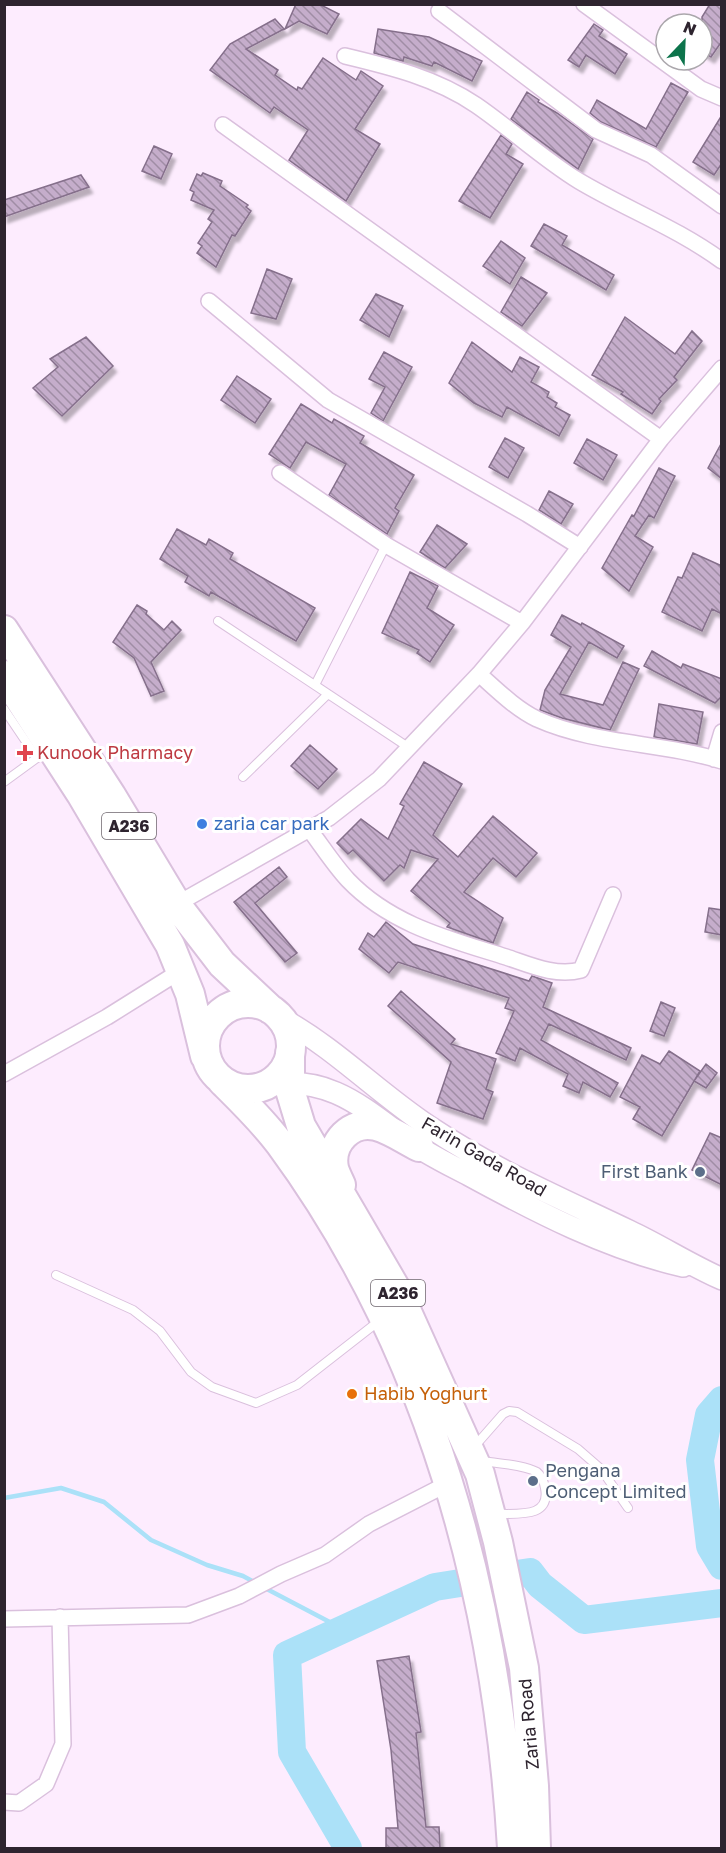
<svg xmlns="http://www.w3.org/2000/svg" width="726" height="1853" font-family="'Golos Text',sans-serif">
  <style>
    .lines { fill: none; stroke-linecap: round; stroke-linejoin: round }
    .stream { stroke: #abe1f8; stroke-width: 4.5 }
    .river { stroke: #abe1f8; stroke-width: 28 }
    .building { fill: url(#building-back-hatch); stroke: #856f8b; stroke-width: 1.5; filter: url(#shadow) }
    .lane-casing { stroke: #dac0dd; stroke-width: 10 }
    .street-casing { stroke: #dac0dd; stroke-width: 18 }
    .secondary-casing { stroke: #dac0dd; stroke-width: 24 }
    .highway-casing { stroke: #dac0dd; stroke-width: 32 }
    .lane { stroke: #fff; stroke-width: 8 }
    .street { stroke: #fff; stroke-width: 15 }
    .secondary { stroke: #fff; stroke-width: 21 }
    .highway { stroke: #fff; stroke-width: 28 }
    .health-dot { fill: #e0444e; stroke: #fff; stroke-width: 2 }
    .shop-dot { fill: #3f7fe0; stroke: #fff; stroke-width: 2 }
    .service-dot { fill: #5c6f8a; stroke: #fff; stroke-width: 2 }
    .food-dot { fill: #e8710a; stroke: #fff; stroke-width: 2 }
    .labels { text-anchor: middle; stroke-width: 6; stroke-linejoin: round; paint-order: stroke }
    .shield { fill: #fff; stroke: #6d666d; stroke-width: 1.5 }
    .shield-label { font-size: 16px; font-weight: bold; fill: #2e242f }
    .health-label { font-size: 18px; fill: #be3a42; stroke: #fff; text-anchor: start }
    .shop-label { font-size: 18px; fill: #366cbe; stroke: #fff; text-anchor: start }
    .street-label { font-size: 18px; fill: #2e242f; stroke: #fff }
    .service-label { font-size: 18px; fill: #4e5e75; stroke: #fff; text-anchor: end }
    .food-label { font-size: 18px; fill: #c56008; stroke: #fff; text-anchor: start }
  </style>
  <defs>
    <pattern id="building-back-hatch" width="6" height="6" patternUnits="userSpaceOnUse" patternTransform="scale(1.5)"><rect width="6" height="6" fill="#c5adcb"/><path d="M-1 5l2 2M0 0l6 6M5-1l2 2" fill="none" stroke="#a08da5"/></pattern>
    <filter id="shadow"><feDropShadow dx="3.5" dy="6" stdDeviation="1.5" flood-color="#0004"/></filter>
  </defs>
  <rect width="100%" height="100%" fill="#fdecfe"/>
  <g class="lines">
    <path class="stream" d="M 4,1498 L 61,1488 L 104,1502 L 151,1540 L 207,1565 L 243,1576 L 256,1583
      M 263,1587 L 343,1629"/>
    <path class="river" d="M 722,1400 L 709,1415 L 700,1460 L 710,1546 L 722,1566
      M 348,1848 L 292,1752 L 287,1655 L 435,1587 L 530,1572 L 540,1585 L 584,1620 L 722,1603"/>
  </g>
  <path class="building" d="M 296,4 L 319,4 L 339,14 L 327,34 L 299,21 L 285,29 Z
    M 710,4 L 722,4 L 722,41 L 711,57 L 702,51 L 702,17 Z
    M 275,19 L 284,29 L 246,49 L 278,70 L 275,75 L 297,90 L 298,87 L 302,89 L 323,58 L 356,80 L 361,71 L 383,86 L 355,129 L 380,144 L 346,201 L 289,160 L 308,130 L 274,107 L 270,113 L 210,70 L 230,44 Z
    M 594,24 L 603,30 L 599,36 L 627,54 L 615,74 L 586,55 L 579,67 L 568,60 Z
    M 378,29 L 429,37 L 482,61 L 472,81 L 434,62 L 432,66 L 404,57 L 403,61 L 374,53 Z
    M 671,83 L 688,92 L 656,147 L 601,122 L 590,113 L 597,100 L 646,129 Z
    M 527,92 L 539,100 L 538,102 L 557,113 L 593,139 L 578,169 L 511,119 Z
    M 722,115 L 722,163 L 714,175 L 693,162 Z
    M 501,135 L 512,144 L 506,154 L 523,164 L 490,218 L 459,201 Z
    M 154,146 L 172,154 L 161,179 L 142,171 Z
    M 203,173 L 222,181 L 220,186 L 248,205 L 246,207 L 251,211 L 235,236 L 232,235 L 216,267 L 197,253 L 202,246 L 198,243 L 212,222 L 208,219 L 214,210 L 191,200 L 194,192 L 190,190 L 197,174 L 201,176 Z
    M 81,175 L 89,187 L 4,217 L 4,200 Z
    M 544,224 L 567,236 L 562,245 L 614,275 L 606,290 L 531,246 Z
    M 501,241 L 525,258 L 510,284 L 483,266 Z
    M 267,269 L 292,279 L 276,319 L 251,313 Z
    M 521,277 L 547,293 L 522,326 L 501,312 Z
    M 376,294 L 403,306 L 389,337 L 360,320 Z
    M 625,317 L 675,354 L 692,331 L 702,341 L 674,377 L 677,380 L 659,399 L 661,401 L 652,414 L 621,394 L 623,392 L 592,375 Z
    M 86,337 L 113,366 L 62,416 L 33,388 L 58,367 L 50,359 Z
    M 472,342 L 512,372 L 520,357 L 539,367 L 531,382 L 549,392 L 547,397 L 557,403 L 555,407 L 570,415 L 559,436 L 507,407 L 502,417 L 474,403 L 449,383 Z
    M 384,352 L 412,367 L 383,421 L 371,413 L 385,387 L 369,379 Z
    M 237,376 L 271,399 L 255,423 L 221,400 Z
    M 301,404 L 332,423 L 334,419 L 364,436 L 360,443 L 414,475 L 395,508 L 399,511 L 387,534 L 329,495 L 346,464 L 306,442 L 290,468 L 269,454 Z
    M 505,438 L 524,448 L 508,478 L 489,467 Z
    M 587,439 L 617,455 L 603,480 L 574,463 Z
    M 722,442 L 722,479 L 708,468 Z
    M 659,468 L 675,476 L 654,518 L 649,515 L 635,536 L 653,547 L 629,591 L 602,568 L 632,515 L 634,516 Z
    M 549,491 L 573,504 L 561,524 L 539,510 Z
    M 437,525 L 467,544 L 445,568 L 420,552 Z
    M 177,529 L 206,545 L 209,539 L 233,553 L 230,559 L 315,608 L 296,641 L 211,592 L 209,596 L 185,582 L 188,576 L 160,559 Z
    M 693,553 L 722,566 L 722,614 L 712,609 L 702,631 L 662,612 L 678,577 L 682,578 Z
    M 410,572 L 438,586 L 427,608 L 454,625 L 430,662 L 417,653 L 419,650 L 382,633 Z
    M 137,605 L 147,611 L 146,614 L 164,630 L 172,621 L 181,630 L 151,662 L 164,691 L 151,696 L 134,658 L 113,642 Z
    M 562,615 L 581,625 L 582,623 L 624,646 L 617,658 L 589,642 L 560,694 L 603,705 L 623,662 L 639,669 L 610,730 L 562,718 L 540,710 L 545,690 L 571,647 L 551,635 Z
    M 652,651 L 681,668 L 683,664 L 722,679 L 722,696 L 715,703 L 644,666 Z
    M 659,704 L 703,712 L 697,744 L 654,737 Z
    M 310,745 L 337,769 L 318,789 L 291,766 Z
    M 424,762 L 462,784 L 433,835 L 458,857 L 493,816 L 537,853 L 516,877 L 493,858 L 464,892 L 503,918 L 493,943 L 447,927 L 450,923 L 411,891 L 438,859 L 411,850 L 404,868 L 400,865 L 384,881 L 353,850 L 348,854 L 337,843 L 361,819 L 388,839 L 404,806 L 400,804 Z
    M 279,867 L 287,877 L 255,903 L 297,953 L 285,962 L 234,902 Z
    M 709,908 L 722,910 L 722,935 L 705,932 Z
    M 386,922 L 413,944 L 529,981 L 532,976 L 552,983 L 543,1007 L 631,1048 L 626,1060 L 549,1024 L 541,1040 L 618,1083 L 610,1097 L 583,1082 L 579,1093 L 563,1086 L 568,1074 L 520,1048 L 515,1061 L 496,1053 L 514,1011 L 505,1008 L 509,998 L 398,962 L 389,973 L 359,949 L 368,933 L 374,937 Z
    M 401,991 L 455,1039 L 451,1044 L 496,1059 L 486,1089 L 493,1092 L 483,1119 L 437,1103 L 451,1062 L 388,1006 Z
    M 661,1002 L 675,1008 L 664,1036 L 650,1031 Z
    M 669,1051 L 700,1071 L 662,1136 L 633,1119 L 640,1107 L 620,1097 L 642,1055 L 660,1064 Z
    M 706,1064 L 717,1073 L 706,1088 L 694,1081 Z
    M 710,1133 L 722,1138 L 722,1185 L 692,1170 Z
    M 409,1656 L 421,1732 L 416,1733 L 426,1827 L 439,1827 L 440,1848 L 386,1848 L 386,1828 L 398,1828 L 391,1750 L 377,1661 Z"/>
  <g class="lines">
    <defs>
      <path id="lane" d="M 218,621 L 408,747
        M 315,685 L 386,545
        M 4,709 L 37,758
        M 243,777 L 328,694
        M 4,782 L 41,755
        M 56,1275 L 133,1310 L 160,1331 L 191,1372 L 212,1387 L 256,1403 L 297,1385 L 379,1321
        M 474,1447 L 503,1414 L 509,1411 L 517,1412 L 578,1449 L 601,1469 L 628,1508
        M 483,1461 C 499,1464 522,1464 537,1472 C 542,1476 544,1482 545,1488 C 551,1519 517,1513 495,1514"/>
      <path id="street" d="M 584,4 L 701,89 L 722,98
        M 439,11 L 596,130 L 651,155 L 722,206
        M 345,56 C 391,67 436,78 476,105 C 511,129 543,159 579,181 C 626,209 677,228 722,261
        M 223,125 L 661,439
        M 209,301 L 328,400 L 527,514 L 580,547
        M 280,473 L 386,545 L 522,623
        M 479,674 C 497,690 516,709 537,719 C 595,745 662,742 722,761
        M 714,759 L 722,732
        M 309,829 C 322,846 334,865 348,880 C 391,925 449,939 506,957 C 530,965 556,977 581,970 L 613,895
        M 177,904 L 329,818 L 379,779 L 479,674 L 522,623 L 661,439 L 722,368
        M 4,1074 L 107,1017 L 182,970
        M 4,1619 L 188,1615 L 239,1596 L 281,1574 L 325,1555 L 369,1524 L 449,1483
        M 4,1802 L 19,1803 L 46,1784 L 63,1744 L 60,1617"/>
      <path id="secondary" d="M 282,1019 C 335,1048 377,1092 428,1126 C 494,1170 558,1197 629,1231 C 661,1246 690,1265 722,1279
        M 266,1085 C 327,1075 360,1105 406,1139 C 425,1153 448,1164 469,1175 C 537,1212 608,1249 683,1266"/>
      <path id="highway" d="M 4,630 L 111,795 L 179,908 L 222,964 L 270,1009
        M 4,675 L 81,794 L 170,945 L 190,994 L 205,1056
        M205 1046a43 43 0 1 1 86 0a43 43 0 1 1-86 0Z
        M 290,1053 L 290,1090 L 301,1126 L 399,1294 L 480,1474 L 498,1542 L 524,1668 L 534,1786 L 536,1848
        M 222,1081 C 242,1101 263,1121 280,1144 C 431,1349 497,1598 512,1848
        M 341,1185 C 339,1180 335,1173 334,1168 C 329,1142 352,1120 376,1126 C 391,1130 405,1140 419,1147"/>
    </defs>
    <use href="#lane" class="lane-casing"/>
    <use href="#street" class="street-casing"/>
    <use href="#secondary" class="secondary-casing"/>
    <use href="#highway" class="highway-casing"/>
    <use href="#lane" class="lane"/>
    <use href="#street" class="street"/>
    <use href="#secondary" class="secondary"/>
    <use href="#highway" class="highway"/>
  </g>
  <path class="health-dot" d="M22 744h6v6h6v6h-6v6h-6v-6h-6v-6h6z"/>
  <circle class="shop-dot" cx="202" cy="824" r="6"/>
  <g class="service-dot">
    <circle cx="700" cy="1172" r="6"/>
    <circle cx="533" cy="1481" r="6"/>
  </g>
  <circle class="food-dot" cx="352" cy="1394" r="6"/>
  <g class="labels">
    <g class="shield">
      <rect x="102" y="813" width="54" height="26" rx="4.5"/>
      <rect x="371" y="1280" width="54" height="26" rx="4.5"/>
    </g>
    <g class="shield-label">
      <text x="129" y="832">A236</text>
      <text x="398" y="1299">A236</text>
    </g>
    <g class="health-label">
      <text x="37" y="759">Kunook Pharmacy</text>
    </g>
    <g class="shop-label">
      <text x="214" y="830">zaria car park</text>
    </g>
    <g class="street-label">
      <text transform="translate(484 1157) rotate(30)" y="6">Farin Gada Road</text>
      <text transform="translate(529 1724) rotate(-95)" y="6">Zaria Road</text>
    </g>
    <g class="service-label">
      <text x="688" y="1178">First Bank</text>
      <text x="545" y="1477" text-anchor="start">Pengana<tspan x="545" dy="21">Concept Limited</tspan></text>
    </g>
    <g class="food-label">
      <text x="364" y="1400">Habib Yoghurt</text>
    </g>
  </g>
  <rect width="726" height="1853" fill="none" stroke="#2e242f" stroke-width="12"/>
  <g transform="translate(684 42) rotate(23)"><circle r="28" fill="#ffffff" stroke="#aba7ac" stroke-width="1.5"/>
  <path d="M0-4.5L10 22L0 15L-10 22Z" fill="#0d744c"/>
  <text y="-9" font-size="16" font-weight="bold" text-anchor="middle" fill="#2e242f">N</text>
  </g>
</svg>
